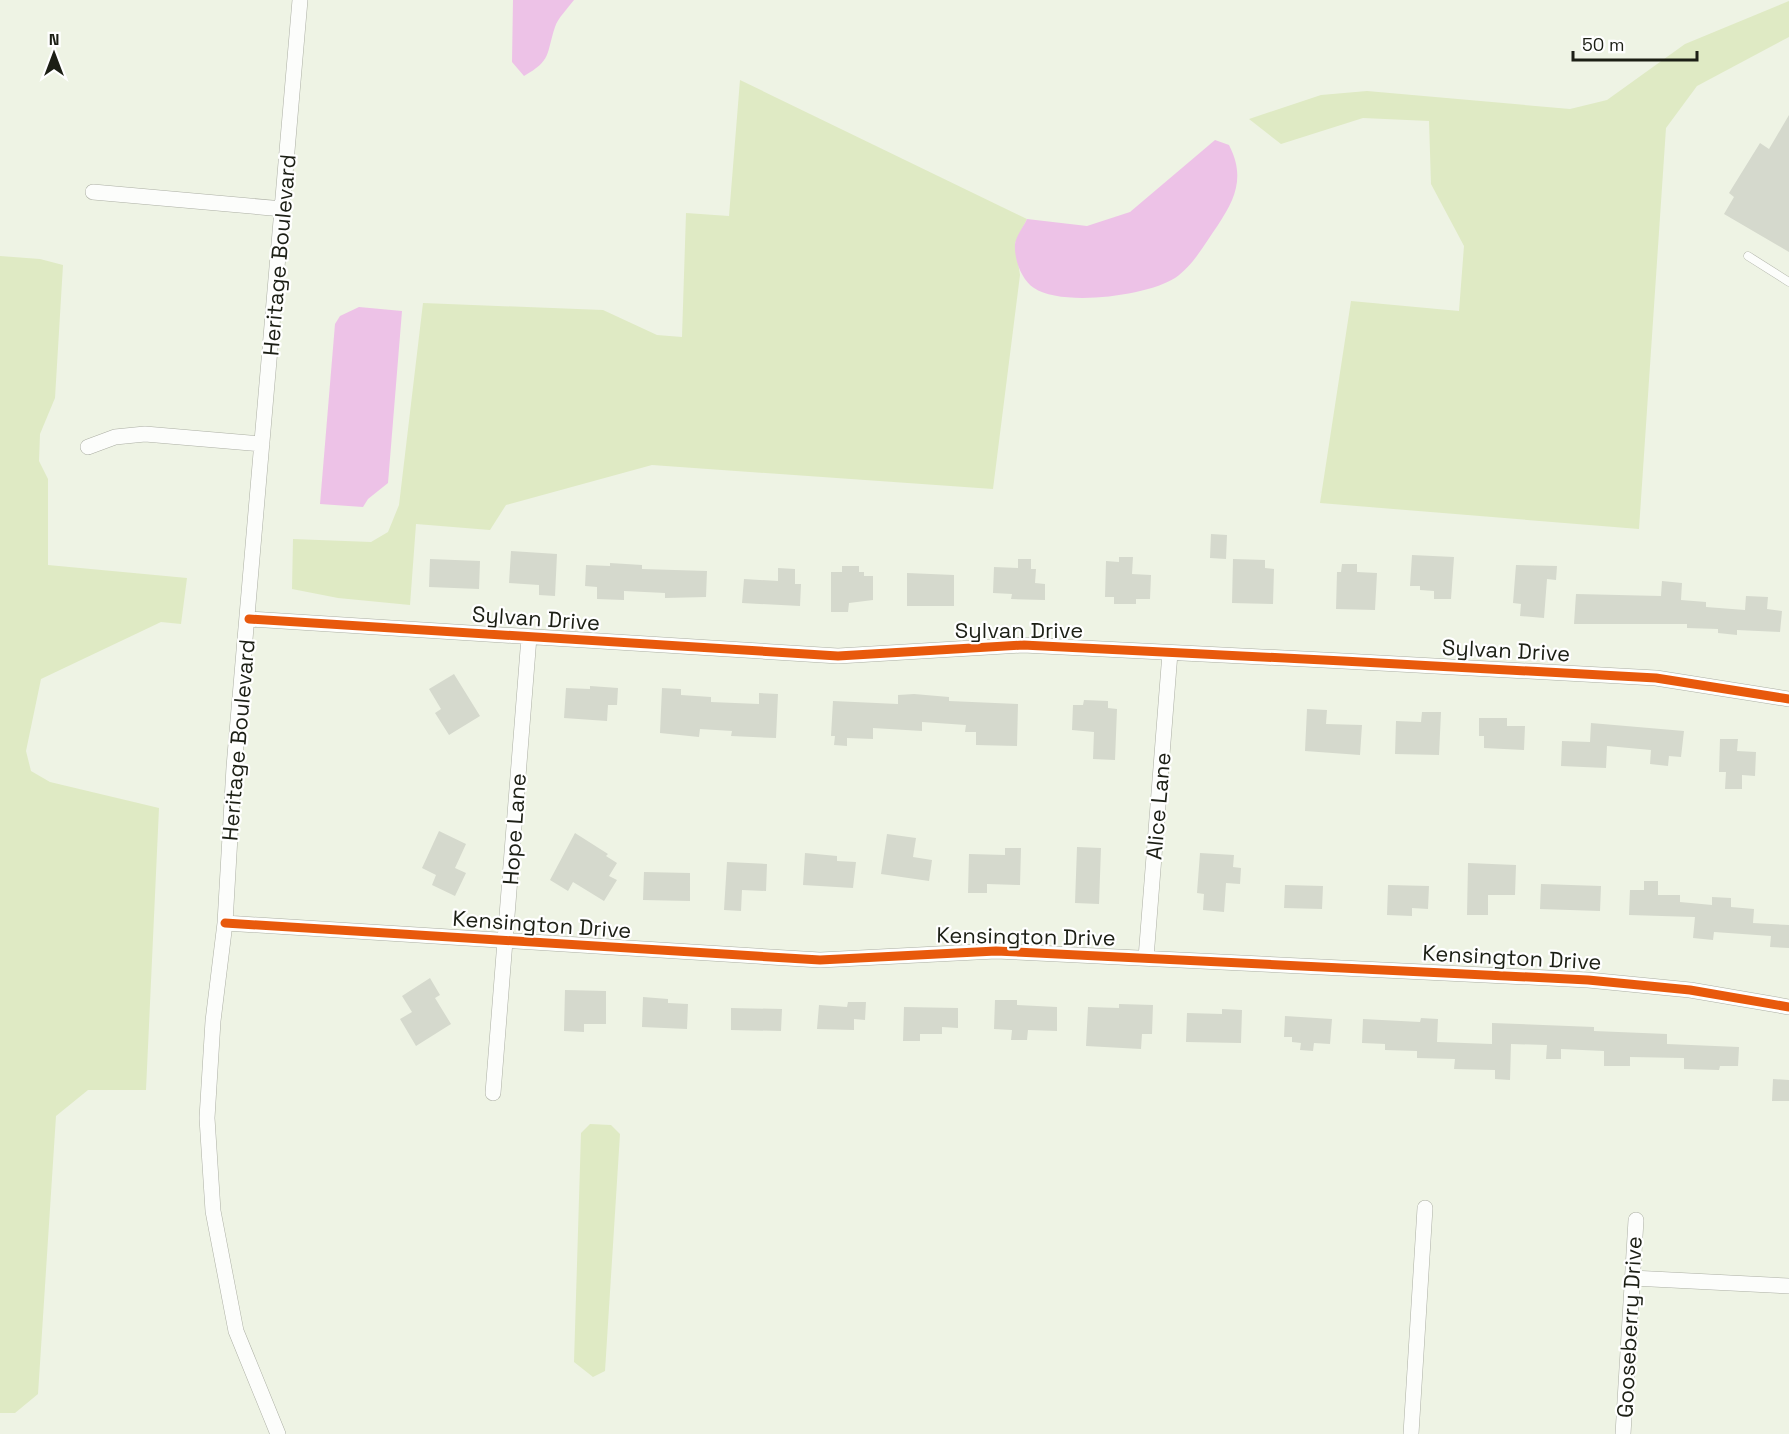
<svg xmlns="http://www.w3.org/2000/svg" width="1789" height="1434" font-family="'Space Grotesk',sans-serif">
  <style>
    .green { fill: #dfeac4 }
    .water { fill: #edc2e7 }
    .building { fill: #d5d9cd }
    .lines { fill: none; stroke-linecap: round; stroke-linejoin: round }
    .service-casing { stroke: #acafa4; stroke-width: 9 }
    .minor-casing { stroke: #acafa4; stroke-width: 16 }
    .service { stroke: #fcfdfb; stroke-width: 8 }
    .minor { stroke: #fcfdfb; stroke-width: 15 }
    .cycleway-casing { stroke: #fff; stroke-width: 13 }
    .cycleway { stroke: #e8590c; stroke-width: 9 }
    .labels { text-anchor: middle; stroke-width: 4.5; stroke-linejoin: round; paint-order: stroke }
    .street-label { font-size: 22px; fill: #1c1f15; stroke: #fff }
  </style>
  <rect width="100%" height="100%" fill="#eef3e4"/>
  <path class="green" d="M 1789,1 L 1789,37 L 1697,86 L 1666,128 L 1639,529 L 1320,503 L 1351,301 L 1459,311 L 1464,246 L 1431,184 L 1429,121 L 1363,118 L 1281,144 L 1249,119 L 1321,95 L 1367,91 L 1570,109 L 1607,100 L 1685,44 Z
    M 740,80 L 1027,219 L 1015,243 L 1020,275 L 993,489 L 652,465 L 506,505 L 490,530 L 416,524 L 410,605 L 338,598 L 292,589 L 293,539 L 371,542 L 388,532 L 399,505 L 423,303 L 603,310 L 657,335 L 682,337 L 686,213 L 729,216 Z
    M 0,256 L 40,259 L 63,265 L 55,398 L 40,434 L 39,461 L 48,479 L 48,565 L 187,578 L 181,624 L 161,622 L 41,679 L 26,751 L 31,771 L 50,782 L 159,808 L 146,1090 L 88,1090 L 56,1116 L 38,1394 L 15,1413 L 0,1413 Z
    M 590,1124 L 611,1125 L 620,1134 L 605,1371 L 593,1377 L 574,1362 L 581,1133 Z"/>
  <path class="water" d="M 513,0 L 574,0 C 568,8 558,18 555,27 C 546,54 552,60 524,76 L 512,62 Z
    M 1215,140 L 1229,145 C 1245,176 1236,198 1218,225 C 1206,242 1193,266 1175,278 C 1147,296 1062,307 1034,288 C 1021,279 1014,259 1015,244 C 1016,236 1024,226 1027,219 L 1087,226 L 1130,212 Z
    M 359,307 L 402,311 L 388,483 L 368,499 L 363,507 L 320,504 L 335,324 L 340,316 Z"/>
  <path class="building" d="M 1789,115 L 1789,252 L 1724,214 L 1734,197 L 1729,193 L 1760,143 L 1769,149 Z
    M 1211,534 L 1227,535 L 1226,559 L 1210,558 Z
    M 511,551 L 557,554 L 555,596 L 539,595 L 539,585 L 509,583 Z
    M 1412,555 L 1454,557 L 1451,599 L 1434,599 L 1434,591 L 1420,590 L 1420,586 L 1410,586 Z
    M 1119,557 L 1133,557 L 1132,574 L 1151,575 L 1150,599 L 1136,599 L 1136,604 L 1114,604 L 1114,597 L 1105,597 L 1106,561 L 1119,562 Z
    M 430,559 L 480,561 L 479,589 L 429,587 Z
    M 1018,559 L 1031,559 L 1031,569 L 1036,569 L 1035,583 L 1045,584 L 1045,600 L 1011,599 L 1012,594 L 993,593 L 994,567 L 1018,568 Z
    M 1233,559 L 1265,560 L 1265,568 L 1274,569 L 1273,604 L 1232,603 Z
    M 610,563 L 642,565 L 642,569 L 707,571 L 706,597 L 665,598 L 665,593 L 624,591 L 624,600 L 597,599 L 597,587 L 585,586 L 586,565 L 610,566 Z
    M 1342,564 L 1357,564 L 1357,572 L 1377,573 L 1375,610 L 1336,609 L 1337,572 L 1341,572 Z
    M 1516,565 L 1557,566 L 1556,580 L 1547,579 L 1544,618 L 1520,616 L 1521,604 L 1513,603 Z
    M 842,566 L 859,566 L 859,572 L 864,572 L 864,576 L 873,576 L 873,600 L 849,603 L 848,612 L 831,612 L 831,572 L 842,572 Z
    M 778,568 L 795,569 L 795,584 L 801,584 L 800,606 L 742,603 L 744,579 L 778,581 Z
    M 907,573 L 954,575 L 954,606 L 907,606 Z
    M 1662,581 L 1682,583 L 1681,600 L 1706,602 L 1706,607 L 1745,610 L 1746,596 L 1768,597 L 1767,609 L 1782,611 L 1780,632 L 1737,630 L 1737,635 L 1718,633 L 1718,629 L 1687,628 L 1687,624 L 1574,624 L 1576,594 L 1661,596 Z
    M 454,674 L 480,716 L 449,735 L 435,713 L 441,709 L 429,689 Z
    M 590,686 L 618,688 L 617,705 L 608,705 L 607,721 L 564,718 L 566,688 L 590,689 Z
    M 662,688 L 681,689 L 681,695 L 711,697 L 711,702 L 759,704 L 759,693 L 778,694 L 776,738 L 731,736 L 732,731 L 700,729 L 699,737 L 660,733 Z
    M 914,694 L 949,697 L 949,701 L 1018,704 L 1017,746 L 976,745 L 976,732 L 965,732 L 966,725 L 922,722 L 922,731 L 873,728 L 873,739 L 847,738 L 847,746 L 834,745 L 835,736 L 831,736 L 833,701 L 898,704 L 898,695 Z
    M 1084,700 L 1108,701 L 1108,708 L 1117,709 L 1115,760 L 1093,759 L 1094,732 L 1072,730 L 1073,705 L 1083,705 Z
    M 1307,709 L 1327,710 L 1326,724 L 1362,725 L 1360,755 L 1305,751 Z
    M 1422,712 L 1441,712 L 1439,755 L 1395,754 L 1396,721 L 1421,722 Z
    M 1479,718 L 1507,718 L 1507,726 L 1525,726 L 1524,750 L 1484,748 L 1484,736 L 1479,736 Z
    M 1591,723 L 1684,731 L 1681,757 L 1669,756 L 1668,766 L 1650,764 L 1651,750 L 1607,746 L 1606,768 L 1561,766 L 1562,741 L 1590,742 Z
    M 1720,739 L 1738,739 L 1737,751 L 1756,752 L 1755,776 L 1742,775 L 1742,789 L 1725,789 L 1726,772 L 1719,772 Z
    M 439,831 L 466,844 L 455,868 L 466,873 L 455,896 L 432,885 L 436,875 L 422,868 Z
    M 575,833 L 608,854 L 606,856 L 617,863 L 609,876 L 617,880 L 604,901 L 573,882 L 568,891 L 550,880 Z
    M 887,834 L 916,838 L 913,857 L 932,860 L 929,881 L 881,874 Z
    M 1077,847 L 1101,848 L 1099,904 L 1075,903 Z
    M 1005,848 L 1021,848 L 1020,885 L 987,884 L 987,893 L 968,893 L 969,854 L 1005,855 Z
    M 805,853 L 837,856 L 837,861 L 856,862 L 853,888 L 803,885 Z
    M 1200,853 L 1234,855 L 1233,867 L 1241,868 L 1240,884 L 1226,883 L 1224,912 L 1203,910 L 1204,894 L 1197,893 Z
    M 727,862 L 767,864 L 766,891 L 742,890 L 741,911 L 724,910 Z
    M 1468,863 L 1516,865 L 1515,895 L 1488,895 L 1488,915 L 1467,915 Z
    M 644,872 L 690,873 L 690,901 L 643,900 Z
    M 1644,881 L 1658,881 L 1658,895 L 1680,895 L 1680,902 L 1712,905 L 1712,897 L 1731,898 L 1731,907 L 1754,909 L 1753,923 L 1789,925 L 1789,948 L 1770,947 L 1771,936 L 1714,932 L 1713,940 L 1693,938 L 1695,917 L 1629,915 L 1630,890 L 1644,890 Z
    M 1541,884 L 1601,886 L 1600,911 L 1540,909 Z
    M 1285,885 L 1323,886 L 1322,909 L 1284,908 Z
    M 1388,885 L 1429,886 L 1428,909 L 1412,908 L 1412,916 L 1387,915 Z
    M 430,978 L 440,995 L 435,998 L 451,1024 L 416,1046 L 400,1019 L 412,1012 L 402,996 Z
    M 565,990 L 606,991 L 606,1024 L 584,1024 L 584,1032 L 564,1031 Z
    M 643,997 L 668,999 L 668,1003 L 688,1004 L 687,1029 L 642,1027 Z
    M 995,1000 L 1017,1000 L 1017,1005 L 1057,1007 L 1057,1031 L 1028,1030 L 1027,1040 L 1011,1040 L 1012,1030 L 994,1029 Z
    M 848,1002 L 866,1002 L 865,1020 L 854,1019 L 854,1030 L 817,1029 L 819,1005 L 847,1007 Z
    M 1119,1004 L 1153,1005 L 1152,1034 L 1142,1034 L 1141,1049 L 1086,1046 L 1088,1007 L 1119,1008 Z
    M 904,1007 L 958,1008 L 958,1028 L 942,1027 L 942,1034 L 920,1034 L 920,1041 L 903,1041 Z
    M 731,1008 L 782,1009 L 781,1031 L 731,1030 Z
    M 1222,1009 L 1242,1010 L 1241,1043 L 1186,1042 L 1187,1013 L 1222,1014 Z
    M 1285,1016 L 1332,1019 L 1330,1044 L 1314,1043 L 1313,1051 L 1300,1050 L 1301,1043 L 1292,1042 L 1292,1037 L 1284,1037 Z
    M 1421,1018 L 1438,1019 L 1437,1042 L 1492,1044 L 1492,1023 L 1594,1027 L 1594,1031 L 1667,1034 L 1667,1044 L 1739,1047 L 1738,1066 L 1720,1066 L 1719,1070 L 1684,1069 L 1684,1058 L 1630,1057 L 1630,1066 L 1604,1066 L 1604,1051 L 1561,1049 L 1561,1059 L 1546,1059 L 1547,1045 L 1511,1044 L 1510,1080 L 1495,1079 L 1495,1070 L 1454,1069 L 1455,1059 L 1417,1058 L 1417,1051 L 1385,1050 L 1385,1044 L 1362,1043 L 1363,1019 L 1420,1022 Z
    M 1773,1079 L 1789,1080 L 1789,1101 L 1772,1101 Z"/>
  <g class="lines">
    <defs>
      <path id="service" d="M 1748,256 L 1789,282"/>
      <path id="minor" d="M 93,192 L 283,209
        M 88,447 L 115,437 L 145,434 L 262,444
        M 249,619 L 838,656 L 1023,645 L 1343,661 L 1656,678 L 1789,699
        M 225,923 L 820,960 L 996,951 L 1588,980 L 1690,990 L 1789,1007
        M 1146,958 L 1170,653
        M 493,1093 L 529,637
        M 1632,1278 L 1789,1286
        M 278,1434 L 236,1331 L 213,1211 L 207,1118 L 213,1021 L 225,923 L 234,767 L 300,0
        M 1411,1434 L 1425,1208
        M 1623,1434 L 1636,1220"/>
    </defs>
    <use href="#service" class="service-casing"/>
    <use href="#minor" class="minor-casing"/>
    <use href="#service" class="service"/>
    <use href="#minor" class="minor"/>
    <defs>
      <path id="cycleway" d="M 249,619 L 838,656 L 1023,645 L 1343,661 L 1656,678 L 1789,699
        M 225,923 L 820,960 L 996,951 L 1588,980 L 1690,990 L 1789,1007"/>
    </defs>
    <use href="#cycleway" class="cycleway-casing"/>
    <use href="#cycleway" class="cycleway"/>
  </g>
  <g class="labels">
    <g class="street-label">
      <text transform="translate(279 255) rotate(-85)" y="8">Heritage Boulevard</text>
      <text transform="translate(536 618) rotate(4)" y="8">Sylvan Drive</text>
      <text x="1019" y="638">Sylvan Drive</text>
      <text transform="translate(1506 650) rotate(3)" y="8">Sylvan Drive</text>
      <text transform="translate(238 740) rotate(-85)" y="8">Heritage Boulevard</text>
      <text transform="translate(1158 806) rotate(-85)" y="8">Alice Lane</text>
      <text transform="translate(514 829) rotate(-86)" y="8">Hope Lane</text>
      <text transform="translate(542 924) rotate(4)" y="8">Kensington Drive</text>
      <text transform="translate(1026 936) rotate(1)" y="8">Kensington Drive</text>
      <text transform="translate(1512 957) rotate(3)" y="8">Kensington Drive</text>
      <text transform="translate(1629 1327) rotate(-87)" y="8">Gooseberry Drive</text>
    </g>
  </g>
  <g transform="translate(54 54)" stroke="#ffffff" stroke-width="4.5" paint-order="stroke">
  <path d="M0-4.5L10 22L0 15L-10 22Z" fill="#1c1f15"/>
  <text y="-9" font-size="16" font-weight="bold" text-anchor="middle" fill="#1c1f15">N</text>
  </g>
  <path d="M1573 51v9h124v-9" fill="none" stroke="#1c1f15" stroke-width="3"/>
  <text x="1582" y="51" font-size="18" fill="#1c1f15" stroke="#ffffff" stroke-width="4.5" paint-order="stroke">50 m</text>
</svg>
